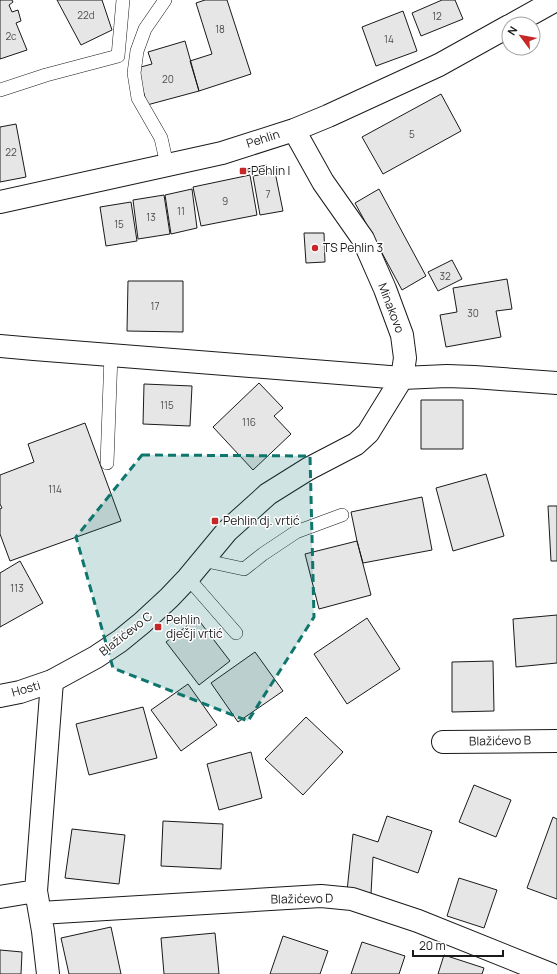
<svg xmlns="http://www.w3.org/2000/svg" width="557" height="974" font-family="Manrope,sans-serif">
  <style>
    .building { fill: #e6e6e6; stroke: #1a1a1a }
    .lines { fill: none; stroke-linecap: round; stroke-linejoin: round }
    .lane-casing { stroke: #1a1a1a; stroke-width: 14 }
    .street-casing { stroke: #1a1a1a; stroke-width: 24 }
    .secondary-casing { stroke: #1a1a1a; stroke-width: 24 }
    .lane { stroke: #fff; stroke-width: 13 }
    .street { stroke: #fff; stroke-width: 22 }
    .secondary { stroke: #fff; stroke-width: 22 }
    .marked { fill: #0f766e; fill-opacity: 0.2; stroke: #0f766e; stroke-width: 3; stroke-dasharray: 8 5; stroke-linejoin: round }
    .poi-dot { fill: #c62828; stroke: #fff; stroke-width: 1.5 }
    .labels { text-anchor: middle; stroke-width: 3; stroke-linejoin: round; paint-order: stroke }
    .number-label { font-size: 10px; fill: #4d4d4d }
    .street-label { font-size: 12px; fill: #1a1a1a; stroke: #fff }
    .poi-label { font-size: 12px; fill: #1a1a1a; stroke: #fff; text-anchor: start }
  </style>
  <rect width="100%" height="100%" fill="#fff"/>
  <path class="building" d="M 0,0 L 12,0 L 13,2 L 9,5 L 12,12 L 18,10 L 21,21 L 16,23 L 27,50 L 0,59 Z
    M 57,0 L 102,0 L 112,30 L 81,45 Z
    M 205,0 L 227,0 L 251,74 L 199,91 L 190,61 L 212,54 L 196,3 Z
    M 442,0 L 455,0 L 463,19 L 421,36 L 412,13 Z
    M 403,11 L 417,51 L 376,66 L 362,27 Z
    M 185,41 L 199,91 L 147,105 L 137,68 L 152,64 L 148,52 Z
    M 441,94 L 461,131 L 383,174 L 362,137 Z
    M 16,124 L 26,177 L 0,182 L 0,127 Z
    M 267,165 L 268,167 L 248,172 L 247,169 Z
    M 275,172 L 283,211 L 260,215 L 253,176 Z
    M 250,175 L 257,215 L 201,226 L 193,187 Z
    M 192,189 L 197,228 L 171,234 L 165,195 Z
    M 379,189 L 426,276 L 402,290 L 355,203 Z
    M 164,195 L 170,234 L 138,239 L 133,200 Z
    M 131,202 L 137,241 L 106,246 L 100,207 Z
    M 304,233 L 324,233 L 325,262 L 306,263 Z
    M 452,260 L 462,279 L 438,291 L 428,272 Z
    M 507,279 L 512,309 L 496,311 L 501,337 L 446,347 L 440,315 L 457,312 L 453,288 Z
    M 128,281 L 183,281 L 183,332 L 127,331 Z
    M 259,383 L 283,408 L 274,416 L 291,434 L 253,470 L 213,427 Z
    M 144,384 L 192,386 L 190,426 L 143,424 Z
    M 421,400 L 463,400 L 463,449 L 421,449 Z
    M 85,423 L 121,521 L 10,561 L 0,534 L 0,509 L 2,508 L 0,504 L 0,475 L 34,462 L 28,444 Z
    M 486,474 L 504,536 L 453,551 L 436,488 Z
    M 422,497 L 432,550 L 363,563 L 357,541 L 351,512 Z
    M 548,506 L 557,506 L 557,561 L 551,561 Z
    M 357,541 L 371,595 L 319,609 L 305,554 Z
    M 20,561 L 43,603 L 0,627 L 0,573 Z
    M 557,615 L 557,663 L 516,667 L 513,619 Z
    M 197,618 L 230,661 L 199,685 L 166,642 Z
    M 367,618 L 400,669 L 347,704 L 314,654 Z
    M 255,652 L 283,691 L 238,722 L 211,683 Z
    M 493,661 L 494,711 L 452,712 L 452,662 Z
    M 188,684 L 217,725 L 181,751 L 151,710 Z
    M 143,707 L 157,758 L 89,775 L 76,724 Z
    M 306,717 L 343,752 L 303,795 L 265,759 Z
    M 251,752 L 262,798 L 219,810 L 207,764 Z
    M 474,785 L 511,800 L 496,837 L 459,822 Z
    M 387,816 L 432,831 L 418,873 L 373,857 L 371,894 L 347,891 L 353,834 L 378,842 Z
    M 553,817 L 557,819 L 557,899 L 527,888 Z
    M 163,821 L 223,824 L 221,869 L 161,866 Z
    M 72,829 L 125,835 L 119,884 L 65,878 Z
    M 459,878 L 497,890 L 484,928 L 447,916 Z
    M 111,927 L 121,974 L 69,974 L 61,938 Z
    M 215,933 L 219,974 L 164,974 L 161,938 Z
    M 283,936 L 328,951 L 320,974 L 270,974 Z
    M 362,942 L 405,956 L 399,974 L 351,974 Z
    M 0,950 L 22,952 L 21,974 L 0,974 Z
    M 444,955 L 484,968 L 482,974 L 438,974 Z"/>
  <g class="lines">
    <defs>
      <path id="lane" d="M 165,0 L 145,29 L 137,51 L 134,73 L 138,98 L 161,138 L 167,165
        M 0,90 L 46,75 L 118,56 L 123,0
        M 107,463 L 111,355
        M 202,560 L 244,569 L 263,554 L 296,532 L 342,515
        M 188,578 L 236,633"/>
      <path id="street" d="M 443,742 L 557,741
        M 0,897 L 36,891
        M 40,913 L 321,896 L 352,899 L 418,921 L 550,974
        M 48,974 L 43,931 L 36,891 L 52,681"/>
      <path id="secondary" d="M 513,24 L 556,0
        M 0,202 L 222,153 L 294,130 L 328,116 L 439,65 L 509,26
        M 0,346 L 34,349 L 402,378 L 447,376 L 474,377 L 557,383
        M 0,696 L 20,692 L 52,681 L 96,657 L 120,641 L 142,623 L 169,598 L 188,578 L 227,531 L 268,494 L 308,469 L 356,444 L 368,433 L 402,378 L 405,358 L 402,335 L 385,289 L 363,239 L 323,182 L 294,130"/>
    </defs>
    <use href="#lane" class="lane-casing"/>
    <use href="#street" class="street-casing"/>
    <use href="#secondary" class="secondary-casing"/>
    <use href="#lane" class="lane"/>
    <use href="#street" class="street"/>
    <use href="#secondary" class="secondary"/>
  </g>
  <path class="marked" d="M 142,455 L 310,456 L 314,617 L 248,721 L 113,668 L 76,537 Z"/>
  <g class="poi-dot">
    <rect x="239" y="167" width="8" height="8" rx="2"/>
    <circle cx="315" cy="248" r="4"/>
    <rect x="211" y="517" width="8" height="8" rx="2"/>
    <rect x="154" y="623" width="8" height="8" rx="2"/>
  </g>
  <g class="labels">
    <g class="number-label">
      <text x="86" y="19">22d</text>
      <text x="437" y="20">12</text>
      <text x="220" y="33">18</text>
      <text x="11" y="40">2c</text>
      <text x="389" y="43">14</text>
      <text x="168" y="83">20</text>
      <text x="412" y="138">5</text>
      <text x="11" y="156">22</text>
      <text x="268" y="198">7</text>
      <text x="225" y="205">9</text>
      <text x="181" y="215">11</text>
      <text x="151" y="221">13</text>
      <text x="119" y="228">15</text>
      <text x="445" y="280">32</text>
      <text x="155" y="310">17</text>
      <text x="473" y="317">30</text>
      <text x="167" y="409">115</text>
      <text x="249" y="426">116</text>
      <text x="55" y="493">114</text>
      <text x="17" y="592">113</text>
    </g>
    <g class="street-label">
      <text transform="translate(263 139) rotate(-18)" y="4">Pehlin</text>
      <text transform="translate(391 308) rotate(69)" y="4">Minakovo</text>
      <text transform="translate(126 634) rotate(-38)" y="4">Blažićevo C</text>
      <text transform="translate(26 689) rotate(-16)" y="4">Hosti</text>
      <text transform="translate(500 741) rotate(-1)" y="4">Blažićevo B</text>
      <text transform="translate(302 899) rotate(-1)" y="4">Blažićevo D</text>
    </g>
    <g class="poi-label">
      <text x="251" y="175">Pehlin I</text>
      <text x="323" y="252">TS Pehlin 3</text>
      <text x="223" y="525">Pehlin dj. vrtić</text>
      <text x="166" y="624">Pehlin<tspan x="166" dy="14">dječji vrtić</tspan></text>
    </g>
  </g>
  <g transform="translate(521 36) rotate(302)"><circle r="19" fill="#ffffff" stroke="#a3a3a3"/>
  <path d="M0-3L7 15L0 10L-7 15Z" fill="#c62828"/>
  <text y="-6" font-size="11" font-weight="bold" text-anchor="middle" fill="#1a1a1a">N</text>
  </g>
  <path d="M413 950v6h90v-6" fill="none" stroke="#1a1a1a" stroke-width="2"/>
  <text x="419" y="950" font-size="12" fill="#1a1a1a" stroke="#ffffff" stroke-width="3" paint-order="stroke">20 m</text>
</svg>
